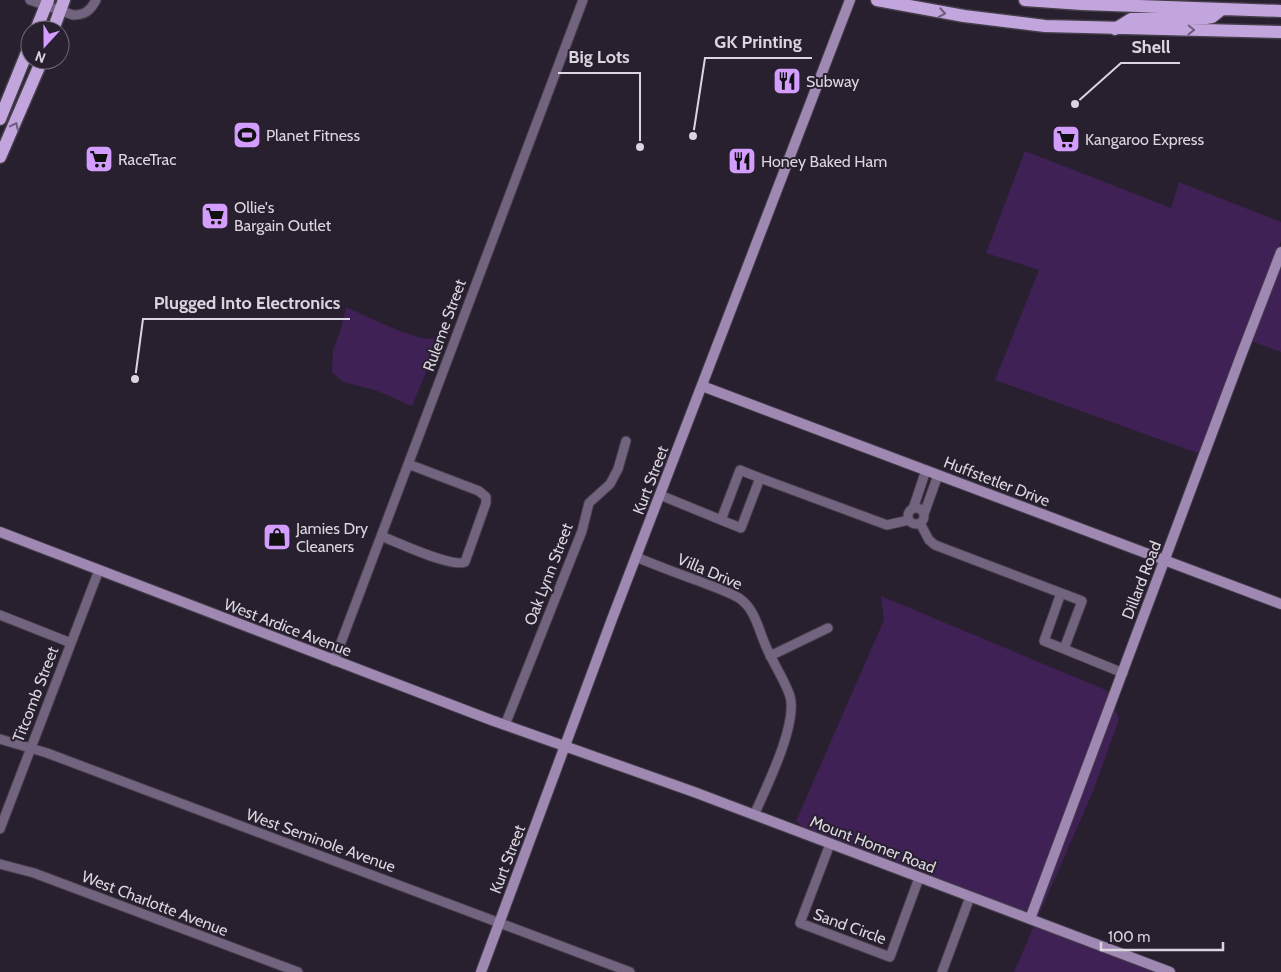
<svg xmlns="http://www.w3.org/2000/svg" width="1281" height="972" font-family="Cabin,sans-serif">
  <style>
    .green { fill: #3f2155 }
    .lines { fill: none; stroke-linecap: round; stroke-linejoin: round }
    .street-casing { stroke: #443d4a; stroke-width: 11 }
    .secondary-casing { stroke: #443d4a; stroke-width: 12 }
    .primary-casing { stroke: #443d4a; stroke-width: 15 }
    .street { stroke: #72647f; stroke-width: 9 }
    .secondary { stroke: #9f89b3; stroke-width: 10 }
    .primary { stroke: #c2a5dc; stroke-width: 12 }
    .oneway { stroke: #6d5c7c }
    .labels { text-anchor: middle; stroke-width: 4; stroke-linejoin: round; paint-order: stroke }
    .poi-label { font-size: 16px; fill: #dad5de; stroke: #28202e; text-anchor: start }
    .street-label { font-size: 16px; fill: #dad5de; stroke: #28202e }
    .leader { fill: none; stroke: #dad5de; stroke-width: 2 }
    .callout-dot { fill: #dad5de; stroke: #28202e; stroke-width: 2 }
    .callout-label { font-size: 18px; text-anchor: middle; font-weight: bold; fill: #dad5de; stroke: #28202e; stroke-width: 4; stroke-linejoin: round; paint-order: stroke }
  </style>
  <rect width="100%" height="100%" fill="#28202e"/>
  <path class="green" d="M 1025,151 L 1171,208 L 1179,182 L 1281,222 L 1281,241 L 1200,454 L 995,380 L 1039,270 L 986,253 Z
    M 1281,264 L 1281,352 L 1251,341 Z
    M 346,307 C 362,314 421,344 435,338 L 432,358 L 412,406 L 375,390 L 343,382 L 332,372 L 333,350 L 341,329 Z
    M 881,596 L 1108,691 L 1109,696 L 1028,913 L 807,830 L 796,821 L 884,620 Z
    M 1114,707 L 1119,719 L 1094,789 L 1038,917 L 1036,916 Z
    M 1034,926 L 1157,972 L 1014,972 Z"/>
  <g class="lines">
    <defs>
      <path id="street" d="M 30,0 L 73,15 C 85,15 90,11 96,0
        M 760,478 L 741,528 L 721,520 L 740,470 L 760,478 L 887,525 L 909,520
        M 660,495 L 721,520
        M908 516a8 8 0 1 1 16 0a8 8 0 1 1-16 0Z
        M 913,509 L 926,470
        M 924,514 L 938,475
        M 920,523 L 929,540 L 935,545 L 1082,601 L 1064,649 L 1044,641 L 1061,593
        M 381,536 C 397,542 451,568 465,562 L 486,503 L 486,497 L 479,491 L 408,464
        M 636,557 C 655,565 674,572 693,579 C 709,585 725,590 739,598 C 755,609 758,628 765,644 C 772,662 784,678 790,696 C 798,724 766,788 754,815
        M 0,615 L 71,643
        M 1064,649 L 1123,673
        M 770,656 L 828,628
        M 334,661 L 583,0
        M 505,725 L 582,531 L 589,503 L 610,484 L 618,469 L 626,441
        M 0,739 L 47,753 L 630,972
        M 0,829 L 99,570
        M 830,844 L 800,923 L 890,957 L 919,878
        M 0,864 L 34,873 L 298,972
        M 942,972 L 970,897"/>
      <path id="secondary" d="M 702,386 L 1281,604
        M 0,532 L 491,720 L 694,792 L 1170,972
        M 1030,919 L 1242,353 L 1281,252
        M 481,972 L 612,619 L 850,0"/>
      <path id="primary" d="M 877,0 L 964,16 L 1045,26 L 1281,32
        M 1025,0 L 1082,4 L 1281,11
        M 1115,29 L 1131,19 L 1206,18 L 1212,17 L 1222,9
        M 36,30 L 48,0
        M 53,30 L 64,0
        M 0,119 L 30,45
        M 0,157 L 42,60"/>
    </defs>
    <use href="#street" class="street-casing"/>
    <use href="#secondary" class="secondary-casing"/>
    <use href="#primary" class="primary-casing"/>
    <use href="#street" class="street"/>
    <use href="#secondary" class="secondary"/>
    <use href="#primary" class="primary"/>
  </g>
  <defs><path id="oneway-chevron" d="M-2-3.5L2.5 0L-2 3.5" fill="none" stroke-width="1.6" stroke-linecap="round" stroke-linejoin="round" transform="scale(1.25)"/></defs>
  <g class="oneway">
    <use href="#oneway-chevron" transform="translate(942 13) rotate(10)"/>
    <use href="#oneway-chevron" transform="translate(1191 30) rotate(1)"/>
    <use href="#oneway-chevron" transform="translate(15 126) rotate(-65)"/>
  </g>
  <defs>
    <symbol id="restaurant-square" viewBox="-11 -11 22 22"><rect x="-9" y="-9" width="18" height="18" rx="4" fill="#d29dfd" stroke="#28202e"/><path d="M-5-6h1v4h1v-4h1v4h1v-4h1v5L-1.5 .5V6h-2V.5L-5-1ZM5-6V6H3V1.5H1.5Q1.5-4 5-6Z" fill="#111"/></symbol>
    <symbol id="stadium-square" viewBox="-11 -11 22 22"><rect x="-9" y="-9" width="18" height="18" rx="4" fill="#d29dfd" stroke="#28202e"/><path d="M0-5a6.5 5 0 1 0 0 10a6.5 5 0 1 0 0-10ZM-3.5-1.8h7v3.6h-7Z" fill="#111"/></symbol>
    <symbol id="supermarket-square" viewBox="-11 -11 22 22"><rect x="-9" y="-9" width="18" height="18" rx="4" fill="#d29dfd" stroke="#28202e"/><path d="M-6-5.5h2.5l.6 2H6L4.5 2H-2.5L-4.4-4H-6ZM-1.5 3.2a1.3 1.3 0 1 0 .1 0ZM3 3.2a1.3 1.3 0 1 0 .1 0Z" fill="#111"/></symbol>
    <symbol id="shop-square" viewBox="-11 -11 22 22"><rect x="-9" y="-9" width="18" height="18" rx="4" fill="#d29dfd" stroke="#28202e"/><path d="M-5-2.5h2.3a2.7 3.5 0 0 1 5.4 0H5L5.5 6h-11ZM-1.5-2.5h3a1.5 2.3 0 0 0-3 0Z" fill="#111"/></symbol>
  </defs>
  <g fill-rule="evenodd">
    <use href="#restaurant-square" x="771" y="65" width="32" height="32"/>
    <use href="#stadium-square" x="231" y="119" width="32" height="32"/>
    <use href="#supermarket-square" x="1050" y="123" width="32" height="32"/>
    <use href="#supermarket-square" x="83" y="143" width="32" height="32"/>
    <use href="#restaurant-square" x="726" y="145" width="32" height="32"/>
    <use href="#supermarket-square" x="199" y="200" width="32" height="32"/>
    <use href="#shop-square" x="261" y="521" width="32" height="32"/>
  </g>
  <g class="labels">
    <g class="poi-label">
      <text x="806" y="87">Subway</text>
      <text x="266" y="141">Planet Fitness</text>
      <text x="1085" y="145">Kangaroo Express</text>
      <text x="118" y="165">RaceTrac</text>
      <text x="761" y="167">Honey Baked Ham</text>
      <text x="234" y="213">Ollie's<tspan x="234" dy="18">Bargain Outlet</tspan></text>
      <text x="296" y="534">Jamies Dry<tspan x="296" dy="18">Cleaners</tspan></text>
    </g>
    <g class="street-label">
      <text transform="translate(444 325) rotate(-70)" y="6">Ruleme Street</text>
      <text transform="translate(650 480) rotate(-69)" y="6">Kurt Street</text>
      <text transform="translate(997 481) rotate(21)" y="6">Huffstetler Drive</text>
      <text transform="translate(710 571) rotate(23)" y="6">Villa Drive</text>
      <text transform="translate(548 574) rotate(-69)" y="6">Oak Lynn Street</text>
      <text transform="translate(1141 580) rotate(-69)" y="6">Dillard Road</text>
      <text transform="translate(288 627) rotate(21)" y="6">West Ardice Avenue</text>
      <text transform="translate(35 694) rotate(-69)" y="6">Titcomb Street</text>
      <text transform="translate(321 840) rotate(20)" y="6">West Seminole Avenue</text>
      <text transform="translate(873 844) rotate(21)" y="6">Mount Homer Road</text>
      <text transform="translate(507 859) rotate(-69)" y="6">Kurt Street</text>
      <text transform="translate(155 903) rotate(21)" y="6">West Charlotte Avenue</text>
      <text transform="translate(850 926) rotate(20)" y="6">Sand Circle</text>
    </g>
  </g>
  <path class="leader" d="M693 136L705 58H812M1075 104L1121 63H1180M640 147L640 73H558M135 379L143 319H350"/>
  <g class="callout-dot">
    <circle cx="693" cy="136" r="5"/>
    <circle cx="1075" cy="104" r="5"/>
    <circle cx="640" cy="147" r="5"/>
    <circle cx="135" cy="379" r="5"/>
  </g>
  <g class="callout-label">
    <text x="758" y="48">GK Printing</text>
    <text x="1151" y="53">Shell</text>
    <text x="599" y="63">Big Lots</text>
    <text x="247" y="309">Plugged Into Electronics</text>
  </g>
  <g transform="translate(45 45) rotate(201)"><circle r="24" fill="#28202e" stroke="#6f6874"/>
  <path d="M0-4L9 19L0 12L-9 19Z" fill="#d29dfd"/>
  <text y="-8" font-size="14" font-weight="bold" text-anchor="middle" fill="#dad5de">N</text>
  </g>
  <path d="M1101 942v8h122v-8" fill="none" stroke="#dad5de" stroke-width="2.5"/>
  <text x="1108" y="942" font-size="15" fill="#dad5de" stroke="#28202e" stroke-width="4" paint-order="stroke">100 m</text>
</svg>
